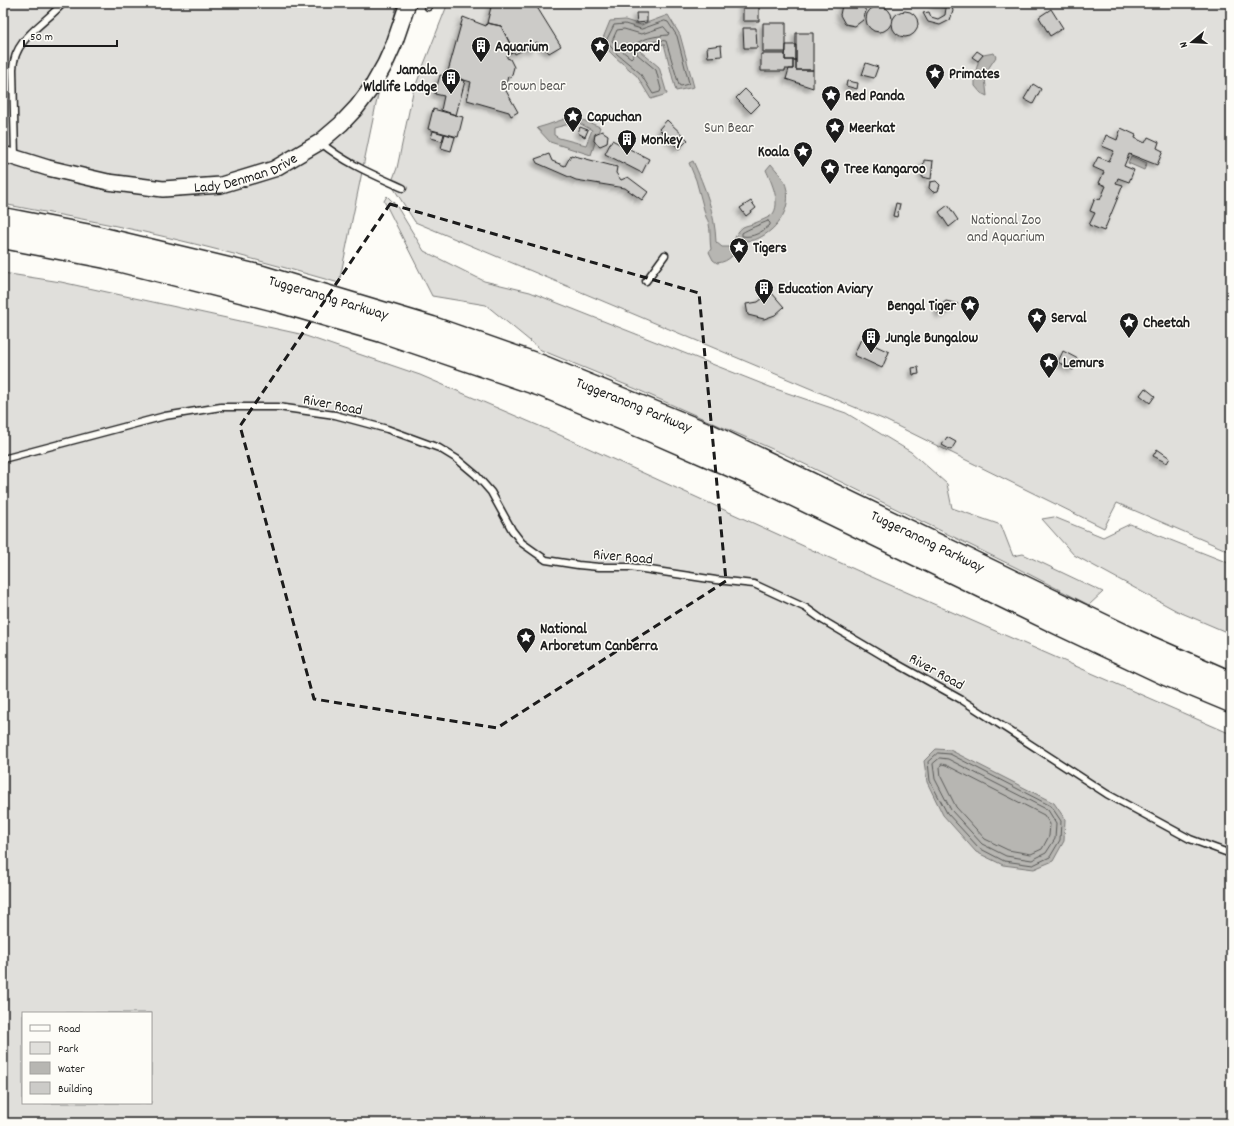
<svg xmlns="http://www.w3.org/2000/svg" width="1234" height="1126" font-family="Dekko,sans-serif">
  <style>
    .green { fill: #e0dfdb; stroke: #7e7e7c; fill-rule: evenodd }
    .water { fill: #b7b6b2; stroke: #797876; fill-rule: evenodd }
    .lines { fill: none; stroke-linecap: round; stroke-linejoin: round }
    .shore { stroke: #5a5a58; stroke-width: 1 }
    .building { fill: #cccbc8; stroke: #1c1c1c; filter: url(#shadow) }
    .service-casing { stroke: #1c1c1c; stroke-width: 9 }
    .tertiary-casing { stroke: #1c1c1c; stroke-width: 18 }
    .motorway-casing { stroke: #1c1c1c; stroke-width: 25 }
    .service { stroke: #fdfcf7; stroke-width: 6 }
    .tertiary { stroke: #fdfcf7; stroke-width: 15 }
    .motorway { stroke: #fdfcf7; stroke-width: 22 }
    .marked { fill: none; stroke: #1c1c1c; stroke-width: 3; stroke-dasharray: 8 5; stroke-linejoin: round }
    .labels { text-anchor: middle; stroke-width: 3; stroke-linejoin: round; paint-order: stroke }
    .poi-label { font-size: 15px; font-weight: bold; fill: #1c1c1c; stroke: #fdfcf7; text-anchor: start }
    .park-label { font-size: 15px; fill: #575655; stroke: #fdfcf7 }
    .street-label { font-size: 15px; fill: #1c1c1c; stroke: #fdfcf7 }
  </style>
  <defs>
    <filter id="shadow"><feDropShadow dx="-3.5" dy="3.5" stdDeviation="2" flood-color="#0004"/></filter>
  </defs>
  <rect width="100%" height="100%" fill="#fdfcf7"/>
  <filter id="ink" filterUnits="userSpaceOnUse"><feTurbulence type="fractalNoise" baseFrequency=".025" numOctaves="2"/><feDisplacementMap in="SourceGraphic" scale="8" xChannelSelector="R" yChannelSelector="G"/><feConvolveMatrix kernelMatrix="1 2 1 2 8 2 1 2 1" color-interpolation-filters="sRGB"/></filter>
  <g filter="url(#ink)">
    <path class="green" d="M 3,3 L 397,3 L 339,283 C 262,261 185,240 107,224 C 73,217 38,211 3,204 Z
      M 448,3 L 1231,3 L 1231,552 L 1117,503 L 1104,528 L 885,420 L 415,222 L 391,184 L 397,168 L 413,92 Z
      M 387,196 L 396,205 L 424,251 L 484,281 L 530,292 L 770,387 L 846,413 L 911,452 L 947,484 L 952,508 L 1001,525 L 1013,556 L 1023,554 L 1103,592 L 1089,605 L 1017,568 L 788,456 L 636,389 L 541,350 L 486,305 L 432,296 L 384,201 Z
      M 3,273 L 61,282 L 300,334 L 420,375 L 551,431 L 865,574 L 1231,734 L 1231,1123 L 3,1123 ZM 23,1013 L 151,1013 L 151,1103 L 23,1103 Z
      M 1054,517 L 1103,537 L 1130,524 L 1231,564 L 1231,634 L 1177,611 L 1074,555 L 1042,519 Z"/>
    <path class="water" d="M 668,15 L 680,35 L 694,87 L 676,91 L 664,44 L 640,51 L 659,67 L 667,94 L 651,99 L 637,76 L 615,57 L 601,43 L 610,21 L 625,20 L 641,25 Z
      M 994,53 L 996,57 L 988,69 L 987,76 L 985,78 L 987,96 L 981,93 L 975,86 L 975,74 L 978,63 L 978,61 L 983,55 Z
      M 573,116 L 600,127 L 591,155 L 550,142 L 537,128 L 547,125 ZM 577,122 L 592,130 L 586,145 L 559,138 L 554,135 L 554,128 Z
      M 1131,156 L 1147,163 L 1144,170 L 1128,163 Z
      M 693,161 C 705,187 715,213 716,242 L 722,247 L 729,247 C 736,241 734,234 743,227 C 747,225 751,225 755,223 C 760,221 768,218 772,215 C 782,204 771,181 766,170 L 771,164 C 775,169 781,175 784,181 C 795,205 779,229 757,239 C 752,241 747,240 742,242 C 736,252 730,262 717,263 L 713,260 L 709,252 L 711,249 C 709,239 712,226 706,217 L 696,180 L 689,163 Z
      M 936,749 L 950,750 L 1054,803 L 1065,819 L 1064,841 L 1053,861 L 1034,869 L 1003,865 L 976,852 L 943,815 L 927,782 L 924,761 Z"/>
    <g class="lines">
      <path class="shore" d="M 665,21 L 668,22 L 677,36 L 689,83 L 688,84 L 681,86 L 679,85 L 666,41 C 659,39 642,44 637,49 L 637,54 L 656,70 L 661,89 L 660,92 L 653,94 L 640,73 L 617,54 L 606,41 L 614,25 L 625,24 L 641,29 Z
        M 664,27 L 669,33 L 668,35 C 658,36 638,38 632,48 L 633,56 L 631,58 L 621,50 L 612,41 L 617,30 L 624,29 L 641,34 Z
        M 768,221 L 770,223 L 770,225 C 762,232 753,238 742,236 L 742,233 C 748,229 761,224 768,221 Z
        M 938,753 L 950,754 L 1051,806 L 1061,821 L 1060,840 L 1050,857 L 1033,865 L 1004,861 L 979,848 L 947,813 L 930,781 L 928,762 Z
        M 940,758 L 948,759 L 1048,810 L 1056,823 L 1055,839 L 1046,853 L 1032,860 L 1006,856 L 982,844 L 951,810 L 935,779 L 933,764 Z
        M 942,764 L 946,765 L 1044,815 L 1050,824 L 1049,836 L 1042,849 L 1031,854 L 1008,850 L 985,839 L 956,807 L 941,777 L 940,767 Z"/>
    </g>
    <path class="building" d="M 492,3 L 503,6 L 507,3 L 526,3 L 529,7 L 535,4 L 561,46 L 549,53 L 545,48 L 544,49 L 540,44 L 536,42 L 533,50 L 527,48 L 515,54 L 501,26 L 487,23 Z
      M 743,3 L 759,3 L 759,21 L 743,21 Z
      M 845,3 L 861,3 L 866,11 L 863,20 L 855,26 L 845,24 L 840,15 L 842,5 Z
      M 934,3 L 953,3 L 952,7 L 953,11 L 950,20 L 940,25 L 928,22 L 923,13 L 929,12 L 931,17 L 938,19 L 945,15 L 946,8 L 934,5 Z
      M866 19a13 13 0 1 1 26 0a13 13 0 1 1-26 0Z
      M 1051,9 L 1063,28 L 1050,36 L 1039,17 Z
      M892 24a13 13 0 1 1 26 0a13 13 0 1 1-26 0Z
      M 636,13 L 647,13 L 647,22 L 637,23 Z
      M 463,17 L 486,26 L 487,23 L 501,26 L 514,51 L 507,55 L 507,58 L 510,59 L 514,67 L 511,78 L 508,76 L 505,89 L 518,112 L 511,116 L 509,112 L 467,100 L 471,82 L 447,75 Z
      M 763,23 L 786,23 L 786,52 L 763,52 Z
      M 743,28 L 756,28 L 757,48 L 744,48 Z
      M 796,33 L 813,33 L 813,70 L 796,70 Z
      M 721,45 L 722,56 L 708,57 L 707,47 Z
      M 786,45 L 796,45 L 796,60 L 785,60 Z
      M 977,51 L 983,55 L 978,61 L 972,57 Z
      M 761,54 L 785,54 L 785,60 L 793,60 L 793,69 L 785,69 L 785,71 L 761,71 Z
      M 793,60 L 796,60 L 796,70 L 813,70 L 813,88 L 786,79 L 789,69 L 793,69 Z
      M 866,63 L 878,67 L 874,78 L 862,75 Z
      M 440,75 L 465,81 L 456,115 L 441,110 L 444,96 L 435,94 Z
      M 847,81 L 858,83 L 857,89 L 846,86 Z
      M 1033,84 L 1041,89 L 1033,104 L 1024,99 Z
      M 745,89 L 760,104 L 751,113 L 736,98 Z
      M 433,109 L 463,117 L 458,137 L 428,129 Z
      M 667,120 L 688,140 L 679,149 L 659,129 Z
      M 580,127 L 588,130 L 585,137 L 578,133 Z
      M 1121,128 L 1136,135 L 1135,138 L 1145,143 L 1148,137 L 1159,142 L 1157,148 L 1163,151 L 1157,165 L 1129,154 L 1124,166 L 1134,170 L 1129,182 L 1118,178 L 1116,183 L 1123,185 L 1104,231 L 1089,225 L 1095,213 L 1090,211 L 1095,198 L 1100,200 L 1106,186 L 1099,183 L 1104,172 L 1093,167 L 1098,157 L 1109,161 L 1114,151 L 1102,146 L 1106,135 L 1117,140 Z
      M 433,131 L 444,134 L 442,141 L 431,138 Z
      M 602,131 L 608,135 L 607,143 L 600,146 L 594,141 L 595,134 Z
      M 445,134 L 455,137 L 451,151 L 441,148 Z
      M 612,140 L 649,159 L 642,173 L 605,154 Z
      M 549,154 L 552,161 L 565,166 L 571,155 L 617,167 L 616,173 L 621,180 L 628,177 L 648,192 L 642,200 L 625,188 L 576,180 L 537,163 L 535,159 Z
      M 924,160 L 933,161 L 931,179 L 922,177 Z
      M 936,181 L 940,185 L 938,191 L 933,192 L 929,188 L 930,182 Z
      M 751,201 L 756,208 L 746,216 L 740,208 Z
      M 896,203 L 900,204 L 897,217 L 893,216 Z
      M 948,205 L 958,220 L 949,227 L 939,212 Z
      M 771,292 L 784,307 L 775,315 L 764,319 L 748,315 L 746,304 L 758,302 Z
      M 946,301 L 958,304 L 947,313 L 939,314 L 937,308 Z
      M 861,339 L 889,352 L 882,368 L 854,355 Z
      M 1063,351 L 1078,359 L 1073,370 L 1058,362 Z
      M 918,367 L 919,374 L 913,375 L 912,368 Z
      M 1145,388 L 1155,396 L 1150,403 L 1140,395 Z
      M 947,437 L 956,442 L 951,450 L 942,445 Z
      M 1157,449 L 1170,458 L 1167,463 L 1153,456 Z"/>
    <g class="lines">
      <defs>
        <path id="service" d="M 428,7 L 430,3
          M 320,142 C 345,163 374,175 403,188
          M 15,157 L 13,69 C 14,38 45,24 63,3
          M 646,281 L 665,255
          M 3,459 L 165,416 L 221,407 L 278,407 L 335,415 L 387,429 L 439,448 L 457,459 L 476,475 L 491,492 L 512,530 L 522,543 L 546,560 L 578,565 L 599,567 L 630,567 L 716,580 L 754,584 L 806,608 L 824,621 L 883,656 L 962,700 L 1107,794 L 1190,839 L 1231,854"/>
        <g id="tertiary">
          <path id="s1" d="M 3,154 L 48,168 L 108,182 L 163,189 L 221,185 L 274,169 L 320,142 L 341,124 L 357,107 L 372,87 L 385,64 L 394,44 L 408,3"/>
        </g>
        <g id="motorway">
          <path id="s2" d="M 3,219 L 90,236 L 262,277 L 432,328 L 543,367 L 709,435 L 1133,640 L 1231,683"/>
          <path d="M 3,237 L 106,257 L 272,299 L 382,331 L 544,386 L 650,430 L 755,476 L 1062,625 L 1166,674 L 1231,701"/>
        </g>
      </defs>
      <use href="#service" class="service-casing"/>
      <use href="#tertiary" class="tertiary-casing"/>
      <use href="#motorway" class="motorway-casing"/>
      <use href="#service" class="service"/>
      <use href="#tertiary" class="tertiary"/>
      <use href="#motorway" class="motorway"/>
    </g>
  </g>
  <path class="marked" d="M 390,204 L 699,293 L 726,581 L 497,728 L 314,699 L 240,426 Z"/>
  <defs>
    <symbol id="building-pin" viewBox="-11 -11 22 30"><path d="M0 17L-7.5 6A9.5 9.5 0 1 1 7.5 6Z" fill="#1c1c1c" stroke="#fdfcf7"/><path d="M-4-6H4V6H1V3H-1V6H-4ZM-2.5-4.3h1.7v1.8h-1.7ZM.8-4.3h1.7v1.8H.8ZM-2.5-1h1.7V.8h-1.7ZM.8-1h1.7V.8H.8Z" fill="#fff"/></symbol>
    <symbol id="sight-pin" viewBox="-11 -11 22 30"><path d="M0 17L-7.5 6A9.5 9.5 0 1 1 7.5 6Z" fill="#1c1c1c" stroke="#fdfcf7"/><path d="M0-6L1.8-2.2L6-1.7L2.9 1.2L3.7 5.4L0 3.3L-3.7 5.4L-2.9 1.2L-6-1.7L-1.8-2.2Z" fill="#fff"/></symbol>
  </defs>
  <g fill-rule="evenodd">
    <use href="#building-pin" x="470" y="35" width="22" height="30"/>
    <use href="#sight-pin" x="589" y="35" width="22" height="30"/>
    <use href="#sight-pin" x="924" y="62" width="22" height="30"/>
    <use href="#building-pin" x="440" y="67" width="22" height="30"/>
    <use href="#sight-pin" x="820" y="84" width="22" height="30"/>
    <use href="#sight-pin" x="562" y="105" width="22" height="30"/>
    <use href="#sight-pin" x="824" y="116" width="22" height="30"/>
    <use href="#building-pin" x="616" y="128" width="22" height="30"/>
    <use href="#sight-pin" x="792" y="140" width="22" height="30"/>
    <use href="#sight-pin" x="819" y="157" width="22" height="30"/>
    <use href="#sight-pin" x="728" y="236" width="22" height="30"/>
    <use href="#building-pin" x="753" y="277" width="22" height="30"/>
    <use href="#sight-pin" x="959" y="294" width="22" height="30"/>
    <use href="#sight-pin" x="1026" y="306" width="22" height="30"/>
    <use href="#sight-pin" x="1118" y="311" width="22" height="30"/>
    <use href="#building-pin" x="860" y="326" width="22" height="30"/>
    <use href="#sight-pin" x="1038" y="351" width="22" height="30"/>
    <use href="#sight-pin" x="515" y="626" width="22" height="30"/>
  </g>
  <g class="labels">
    <g class="poi-label">
      <text x="495" y="51">Aquarium</text>
      <text x="614" y="51">Leopard</text>
      <text x="437" y="74" text-anchor="end">Jamala<tspan x="437" dy="17">Wldlife Lodge</tspan></text>
      <text x="949" y="78">Primates</text>
      <text x="845" y="100">Red Panda</text>
      <text x="587" y="121">Capuchan</text>
      <text x="849" y="132">Meerkat</text>
      <text x="641" y="144">Monkey</text>
      <text x="789" y="156" text-anchor="end">Koala</text>
      <text x="844" y="173">Tree Kangaroo</text>
      <text x="753" y="252">Tigers</text>
      <text x="778" y="293">Education Aviary</text>
      <text x="956" y="310" text-anchor="end">Bengal Tiger</text>
      <text x="1051" y="322">Serval</text>
      <text x="1143" y="327">Cheetah</text>
      <text x="885" y="342">Jungle Bungalow</text>
      <text x="1063" y="367">Lemurs</text>
      <text x="540" y="633">National<tspan x="540" dy="17">Arboretum Canberra</tspan></text>
    </g>
    <g class="park-label">
      <text x="533" y="90">Brown bear</text>
      <text x="729" y="132">Sun Bear</text>
      <text x="1006" y="224">National Zoo<tspan x="1006" dy="17">and Aquarium</tspan></text>
    </g>
    <g class="street-label">
      <text dy="5" stroke="none"><textPath href="#s1" startOffset="249">Lady Denman Drive</textPath></text>
      <text dy="5" stroke="none"><textPath href="#s2" startOffset="335">Tuggeranong Parkway</textPath></text>
      <text transform="translate(333 404) rotate(11)" y="5">River Road</text>
      <text dy="5" stroke="none"><textPath href="#s2" startOffset="659">Tuggeranong Parkway</textPath></text>
      <text dy="5" stroke="none"><textPath href="#s2" startOffset="983">Tuggeranong Parkway</textPath></text>
      <text transform="translate(623 556) rotate(5)" y="5">River Road</text>
      <text transform="translate(937 671) rotate(29)" y="5">River Road</text>
    </g>
  </g>
  <rect width="1234" height="1126" fill="none" stroke="#fdfcf7" stroke-width="16"/>
  <rect x="8" y="8" width="1218" height="1110" fill="none" stroke="#1c1c1c" stroke-width="1.5" filter="url(#ink)"/>
  <rect x="22" y="1012" width="130" height="92" fill="#fdfcf7" stroke="#a3a29f"/>
  <rect x="30" y="1025" width="20" height="6" fill="#fdfcf7" stroke="#a3a29f"/>
  <text x="58" y="1032" font-size="12" fill="#1c1c1c">Road</text>
  <rect x="30" y="1042" width="20" height="12" fill="#e0dfdb" stroke="#a3a29f"/>
  <text x="58" y="1052" font-size="12" fill="#1c1c1c">Park</text>
  <rect x="30" y="1062" width="20" height="12" fill="#b7b6b2" stroke="#a3a29f"/>
  <text x="58" y="1072" font-size="12" fill="#1c1c1c">Water</text>
  <rect x="30" y="1082" width="20" height="12" fill="#cccbc8" stroke="#a3a29f"/>
  <text x="58" y="1092" font-size="12" fill="#1c1c1c">Building</text>
  <g transform="translate(1192 42) rotate(252)" stroke="#fdfcf7" stroke-width="3" paint-order="stroke">
  <path d="M0-3L7 15L0 10L-7 15Z" fill="#1c1c1c"/>
  <text y="-6" font-size="11" font-weight="bold" text-anchor="middle" fill="#1c1c1c">N</text>
  </g>
  <path d="M24 40v6h93v-6" fill="none" stroke="#1c1c1c" stroke-width="2"/>
  <text x="30" y="40" font-size="12" fill="#1c1c1c" stroke="#fdfcf7" stroke-width="3" paint-order="stroke">50 m</text>
</svg>
